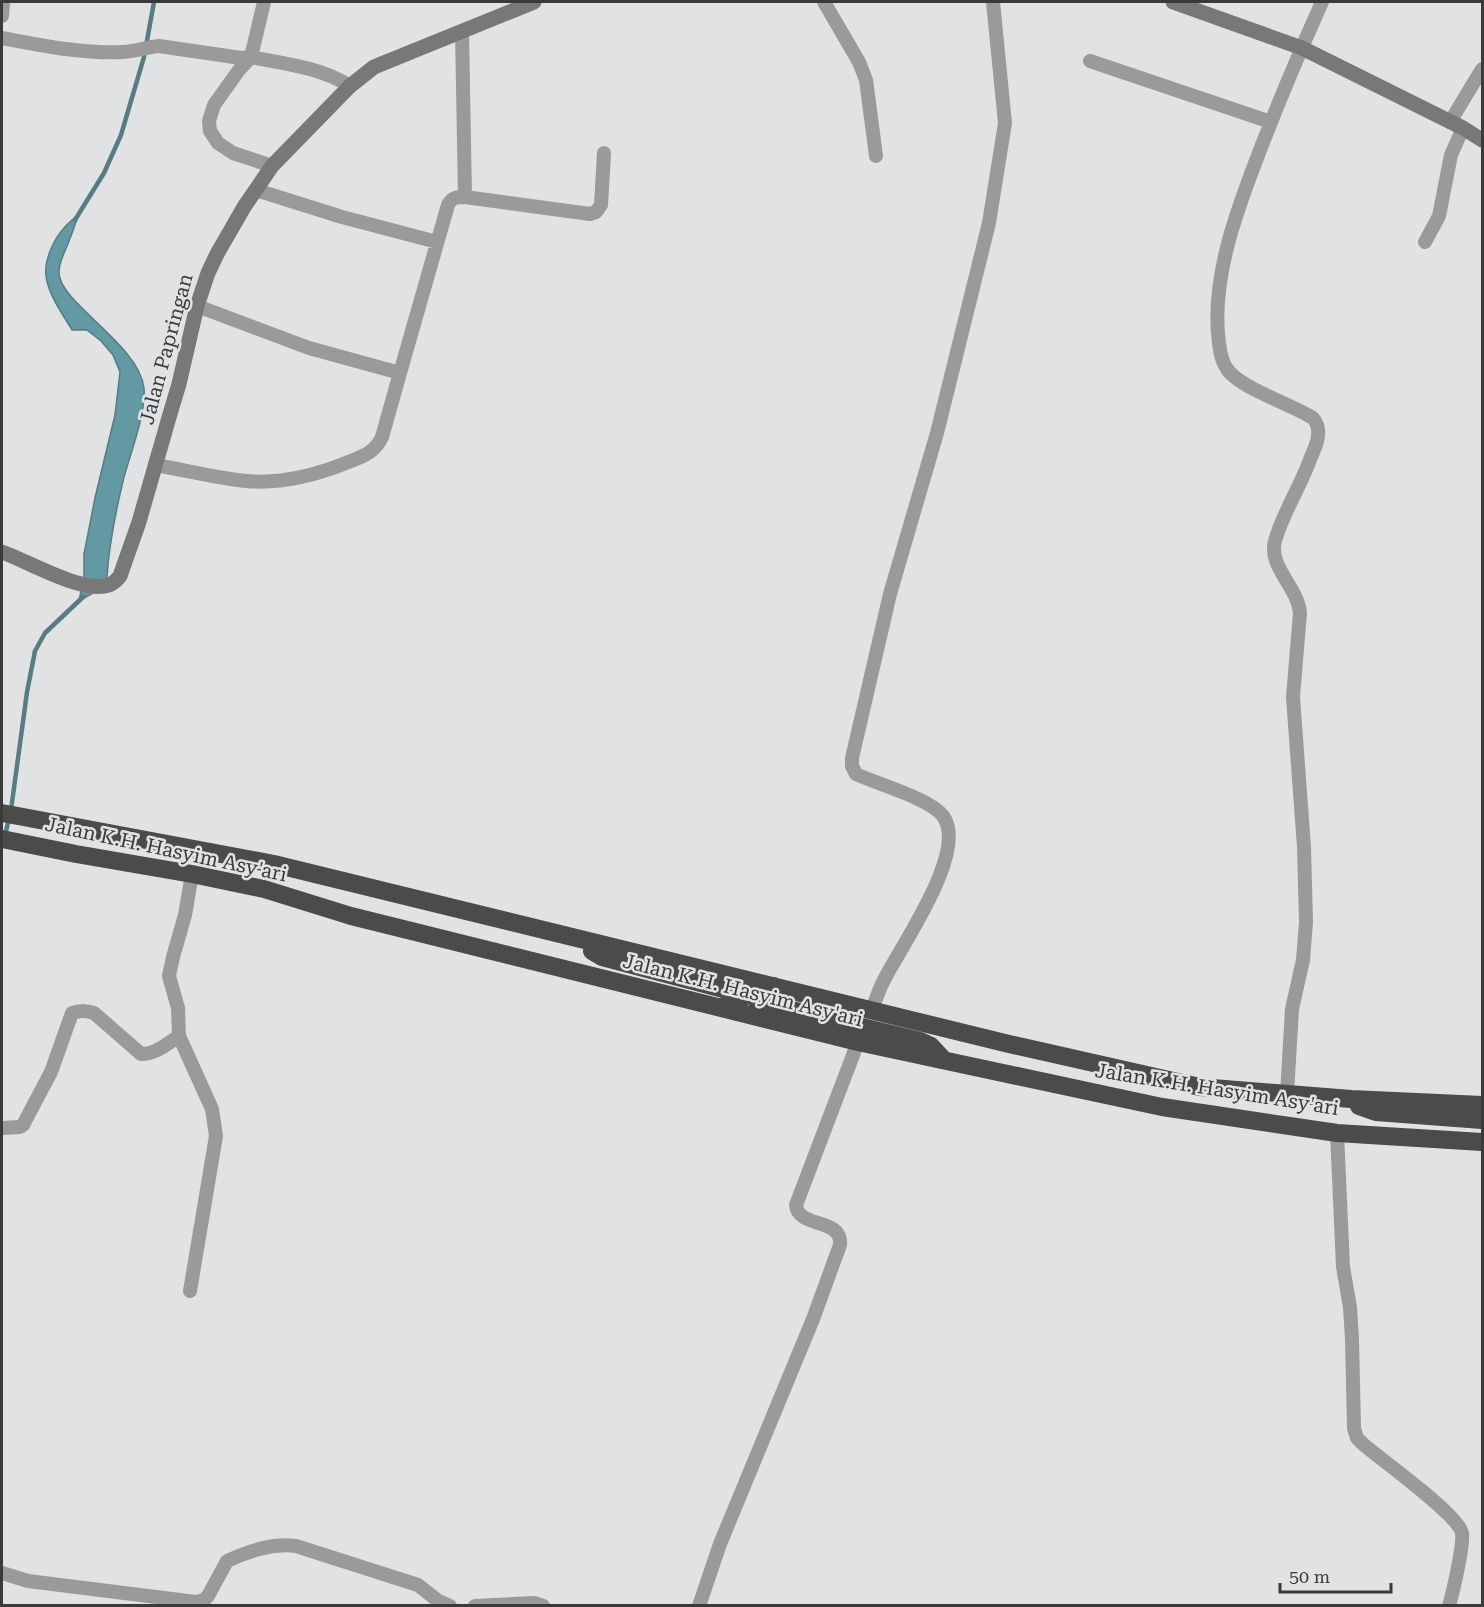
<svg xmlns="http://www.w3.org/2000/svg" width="1484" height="1607" font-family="'Roboto Serif',serif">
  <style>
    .water { fill: #6399a2; stroke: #577c83; stroke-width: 1.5 }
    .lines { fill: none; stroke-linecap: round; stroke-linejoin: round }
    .stream { stroke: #577c83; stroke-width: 4.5 }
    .street { stroke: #9b9a9a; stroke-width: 14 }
    .secondary { stroke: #797878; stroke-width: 15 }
    .highway { stroke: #4c4b4b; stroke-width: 18 }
    .labels { text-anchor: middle; stroke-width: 5; stroke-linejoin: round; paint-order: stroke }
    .street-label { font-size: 20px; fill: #3a3a3a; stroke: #e1e2e3 }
  </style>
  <rect width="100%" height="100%" fill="#e1e2e3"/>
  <path class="water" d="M 78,215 C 75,226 71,236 67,246 C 64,254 59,262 59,272 C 58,302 139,344 144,388 C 146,413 131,452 124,477 C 116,510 109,543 107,577 C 102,590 91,594 79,601 L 84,576 L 84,554 L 95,498 L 115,415 L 120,372 L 113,355 L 101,341 L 87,330 L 72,330 C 63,315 48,294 46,276 C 44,260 54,239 64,228 C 68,223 73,219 78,215 Z"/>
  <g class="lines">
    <path class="stream" d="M 75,220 L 104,173 L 121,135 L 144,57 L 154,2
      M 11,810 L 27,692 L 35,651 L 45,633 L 83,597
      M 5,836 L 9,818"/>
    <path class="street" d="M 264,2 L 251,57 L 239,70 L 214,105 L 209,121 L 210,131 L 218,143 L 233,153 L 272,166
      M 824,2 L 859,62 L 866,80 L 876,156
      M 2,16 L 3,2
      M 462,31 L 465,197
      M 2,38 C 40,45 82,54 122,52 C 134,52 146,47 159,46 L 241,58 L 251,57 C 286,64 319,67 350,86
      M 1090,61 L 1271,122
      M 1450,122 L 1482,69
      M 256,190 L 342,217 L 437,242
      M 1425,242 L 1439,216 L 1451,155 L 1463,128
      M 197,306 L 309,348 L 400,373 L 448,205 C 452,197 457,197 465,197 L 590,214 L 596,212 L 601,205 L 604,153
      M 155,465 C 185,470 216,478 246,481 C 279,484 316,475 346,463 C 361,457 375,453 382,437 L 400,373
      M 872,1009 C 876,1000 879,989 884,980 C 901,946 969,851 943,816 C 931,799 877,784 856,774 L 852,766 L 852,758 L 890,594 L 937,433 L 989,223 L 1005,123 L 993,2
      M 179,1036 L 212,1109 L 216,1136 L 190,1291
      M 1287,1094 L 1292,1009 L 1303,960 L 1306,922 L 1304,847 L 1293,697 L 1300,613 C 1298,587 1268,567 1275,541 C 1283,512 1301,486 1311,457 C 1314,450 1318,442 1318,435 C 1319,428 1317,423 1313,418 C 1293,405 1238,387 1227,369 C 1222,362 1220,352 1219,343 C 1210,278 1239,204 1262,145 C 1281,96 1301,49 1322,2
      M 2,1128 L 20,1127 L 23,1125 L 51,1072 L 72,1013 C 80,1010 86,1010 94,1013 L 141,1054 C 156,1054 167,1044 179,1036 L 178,1008 L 169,976 L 173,957 L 185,915 L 192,874
      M 1337,1133 L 1343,1267 L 1350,1307 L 1352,1339 L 1354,1428 L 1357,1438 L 1363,1444 C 1381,1460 1458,1514 1462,1533 C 1464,1545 1453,1592 1449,1606
      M 2,1573 L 28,1581 L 196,1602 L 204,1600 L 208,1596 L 227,1561 C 249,1551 272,1543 296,1546 L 418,1585 L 437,1600 L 450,1606
      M 475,1606 L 534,1603 L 543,1606
      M 699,1606 L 720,1544 L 813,1319 L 840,1245 C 843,1217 798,1229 796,1205 L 858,1042"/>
    <path class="secondary" d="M 1173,2 L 1302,48 L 1463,128 L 1482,140
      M 2,552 C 28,561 83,594 109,585 C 114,583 117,580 120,576 L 139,522 L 170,414 L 179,384 L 197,306 L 208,273 L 217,254 L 244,207 L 272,166 L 350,86 L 374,67 L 534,2"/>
    <path class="highway" d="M 2,813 L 274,864 L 1009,1044 L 1200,1087 L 1351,1099 L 1482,1105
      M 2,839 L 76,854 L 192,874 L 264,889 L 351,916 L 858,1042 L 1162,1107 L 1337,1133 L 1482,1142
      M 592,951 L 602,957 L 735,992 L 739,996 L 740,1001 L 737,1005 L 720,1007
      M 774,986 L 758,988 L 755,995 L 757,1001 L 763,1003 L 920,1041 L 931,1046 L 944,1060
      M 1359,1106 L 1376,1112 L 1482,1120"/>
  </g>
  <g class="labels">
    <g class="street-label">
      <text transform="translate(166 349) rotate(-75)" y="7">Jalan Papringan</text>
      <text transform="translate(166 849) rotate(12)" y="7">Jalan K.H. Hasyim Asy'ari</text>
      <text transform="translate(743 990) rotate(14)" y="7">Jalan K.H. Hasyim Asy'ari</text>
      <text transform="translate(1217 1089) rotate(9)" y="7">Jalan K.H. Hasyim Asy'ari</text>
    </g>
  </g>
  <rect width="1484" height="1607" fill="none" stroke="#3a3a3a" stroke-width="6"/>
  <path d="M1280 1583v9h111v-9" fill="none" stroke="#3a3a3a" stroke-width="3"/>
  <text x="1289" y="1583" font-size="18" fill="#3a3a3a" stroke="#e1e2e3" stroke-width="4.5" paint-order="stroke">50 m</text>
</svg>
